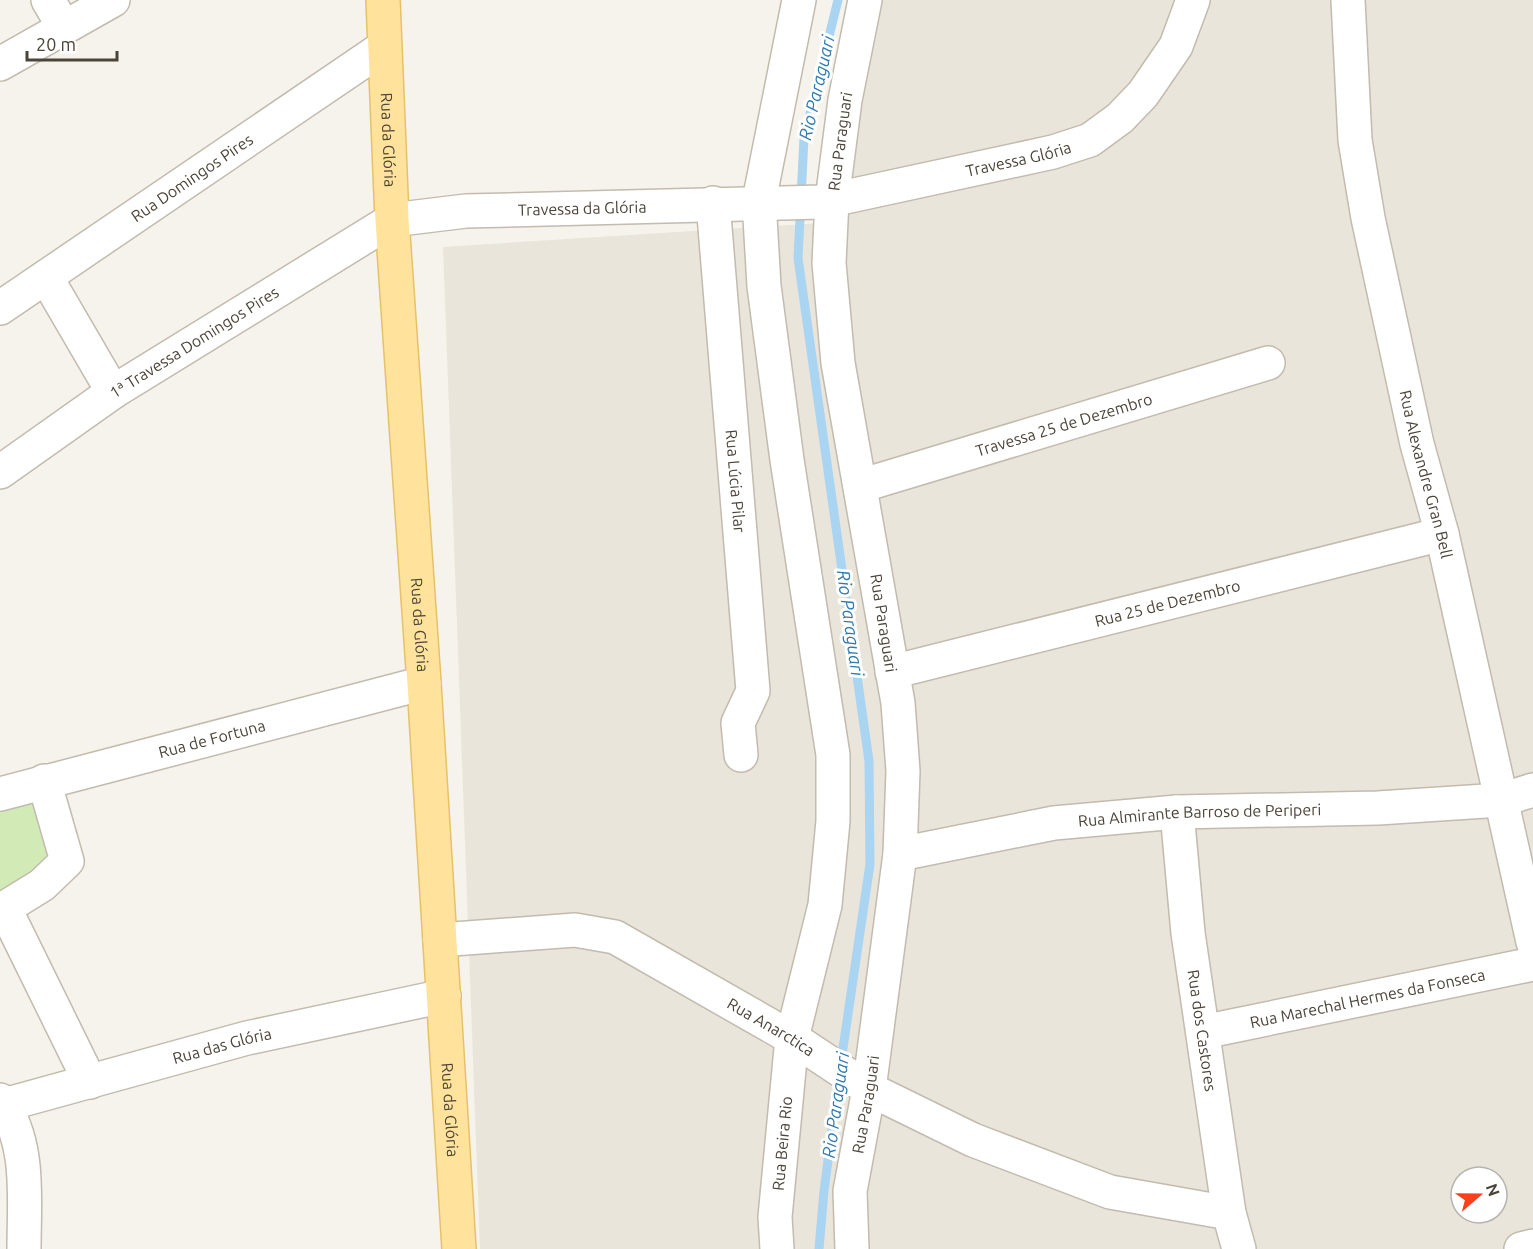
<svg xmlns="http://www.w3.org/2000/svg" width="1533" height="1249" font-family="Ubuntu,sans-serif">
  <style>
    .residential { fill: #eae5da; fill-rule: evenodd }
    .green { fill: #d2eab5 }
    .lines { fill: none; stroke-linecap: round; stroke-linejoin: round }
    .stream { stroke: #a9d4f2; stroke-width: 9 }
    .minor-casing { stroke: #c2bbae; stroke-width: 36 }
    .major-casing { stroke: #e6c16a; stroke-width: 36 }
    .minor { stroke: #fff; stroke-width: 33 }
    .major { stroke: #ffe39c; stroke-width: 33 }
    .labels { text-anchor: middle; stroke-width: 6; stroke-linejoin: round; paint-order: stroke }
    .street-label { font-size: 16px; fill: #4b4439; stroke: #fff }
    .water-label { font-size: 18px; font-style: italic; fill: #2e7ab2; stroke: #fff }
  </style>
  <rect width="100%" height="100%" fill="#f6f3ec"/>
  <path class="residential" d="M 849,0 L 1533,0 L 1533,1249 L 480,1249 L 443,247 L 821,223 ZM 1461,1177 L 1497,1177 L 1497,1213 L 1461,1213 Z"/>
  <path class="green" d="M 32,799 L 50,855 L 40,873 L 0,891 L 0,807 Z"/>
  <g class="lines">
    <path class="stream" d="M 838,0 L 804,138 L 798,258 L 869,761 L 870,864 L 841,1062
      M 819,1249 L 824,1191 L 839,1076"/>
    <defs>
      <g id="minor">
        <path d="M 48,0 L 64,27"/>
        <path id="s1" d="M 1348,0 L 1355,140 L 1368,218 L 1417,444 L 1442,534 L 1533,942"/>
        <path d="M 0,64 L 113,0"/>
        <path id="s2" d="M 713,203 L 753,691 L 738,723 L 741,755"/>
        <path d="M 46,277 L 113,392"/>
        <path id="s3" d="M 0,308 L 384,47"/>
        <path id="s4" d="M 0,472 L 113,392 L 392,220 L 466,211 L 822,202 L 1053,152 L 1090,140 L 1120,118 L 1143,94 L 1176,46 L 1193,0"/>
        <path id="s5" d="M 860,486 L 1268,363"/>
        <path id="s6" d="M 892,672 L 1442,534"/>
        <path id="s7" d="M 0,794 L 424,683"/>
        <path id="s8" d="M 1177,812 L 1188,933 L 1229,1213 L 1239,1249"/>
        <path id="s9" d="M 900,854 L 1054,823 L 1177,812 L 1378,808 L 1501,800 L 1533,790"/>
        <path d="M 5,909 L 90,1082"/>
        <path d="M 0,911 L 42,885 L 67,861 L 44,781"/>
        <path id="s10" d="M 440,940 L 575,930 L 615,937 L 792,1038 L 869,1089 L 973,1140 L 1110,1192 L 1229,1213"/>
        <path id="s11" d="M 1203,1032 L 1533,964"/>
        <path d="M 0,1100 C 31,1143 24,1198 24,1249"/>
        <path id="s12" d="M 4,1105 L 247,1038 L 444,996"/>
        <path id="s13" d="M 777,1249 L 775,1217 L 792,1038 L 825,905 L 833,821 L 833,755 L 787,460 L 764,286 L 759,201 L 799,0"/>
        <path id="s14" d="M 852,1249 L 850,1191 L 869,1089 L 900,854 L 903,771 L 898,703 L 838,363 L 829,263 L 832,200 L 845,100 L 865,0"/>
        <path d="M 1521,1249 L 1533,1246"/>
      </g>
      <g id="major">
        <path id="s15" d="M 383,0 L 392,220 L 424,683 L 459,1249"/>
      </g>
    </defs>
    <use href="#minor" class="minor-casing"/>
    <use href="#major" class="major-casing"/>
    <use href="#minor" class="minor"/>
    <use href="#major" class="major"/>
  </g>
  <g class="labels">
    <g class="street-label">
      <text dy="6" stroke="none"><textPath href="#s15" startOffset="140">Rua da Glória</textPath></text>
      <text dy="6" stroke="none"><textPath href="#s14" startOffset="1118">Rua Paraguari</textPath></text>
      <text dy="6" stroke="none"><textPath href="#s4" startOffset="1098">Travessa Glória</textPath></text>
      <text dy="6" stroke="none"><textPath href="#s3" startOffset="232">Rua Domingos Pires</textPath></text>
      <text dy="6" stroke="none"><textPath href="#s4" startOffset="657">Travessa da Glória</textPath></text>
      <text transform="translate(194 342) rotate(-32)" y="6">1ª Travessa Domingos Pires</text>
      <text dy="6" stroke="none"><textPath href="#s5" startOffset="213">Travessa 25 de Dezembro</textPath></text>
      <text dy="6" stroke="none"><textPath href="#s1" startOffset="482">Rua Alexandre Gran Bell</textPath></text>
      <text dy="6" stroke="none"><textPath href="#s2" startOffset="279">Rua Lúcia Pilar</textPath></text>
      <text dy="6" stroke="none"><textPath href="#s6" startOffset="284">Rua 25 de Dezembro</textPath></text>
      <text transform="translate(884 623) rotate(81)" y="6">Rua Paraguari</text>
      <text dy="6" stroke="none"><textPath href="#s15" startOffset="626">Rua da Glória</textPath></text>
      <text dy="6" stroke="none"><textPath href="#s7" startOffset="219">Rua de Fortuna</textPath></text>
      <text dy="6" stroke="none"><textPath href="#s9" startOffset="303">Rua Almirante Barroso de Periperi</textPath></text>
      <text dy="6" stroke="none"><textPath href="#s11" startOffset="168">Rua Marechal Hermes da Fonseca</textPath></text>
      <text dy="6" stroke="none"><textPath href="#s10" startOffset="356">Rua Anarctica</textPath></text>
      <text dy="6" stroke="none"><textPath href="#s8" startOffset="220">Rua dos Castores</textPath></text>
      <text dy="6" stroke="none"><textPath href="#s12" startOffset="226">Rua das Glória</textPath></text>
      <text dy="6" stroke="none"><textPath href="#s14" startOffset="146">Rua Paraguari</textPath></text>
      <text dy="6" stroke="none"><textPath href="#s15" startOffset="1112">Rua da Glória</textPath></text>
      <text dy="6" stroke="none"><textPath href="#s13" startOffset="106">Rua Beira Rio</textPath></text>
    </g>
    <g class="water-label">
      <text transform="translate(817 88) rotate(-77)" y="6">Rio Paraguari</text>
      <text transform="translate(850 623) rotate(82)" y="6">Rio Paraguari</text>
      <text transform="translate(836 1105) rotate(-82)" y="6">Rio Paraguari</text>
    </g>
  </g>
  <g transform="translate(1479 1195) rotate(70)"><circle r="28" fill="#ffffff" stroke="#b7b4b0" stroke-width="1.5"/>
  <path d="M0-4.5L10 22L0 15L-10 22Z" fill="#fc3f1d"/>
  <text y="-9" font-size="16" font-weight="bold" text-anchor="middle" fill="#4b4439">N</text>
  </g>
  <path d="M27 51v9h90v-9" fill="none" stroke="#4b4439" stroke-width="3"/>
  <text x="36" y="51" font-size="18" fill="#4b4439" stroke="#ffffff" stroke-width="4.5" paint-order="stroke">20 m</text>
</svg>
